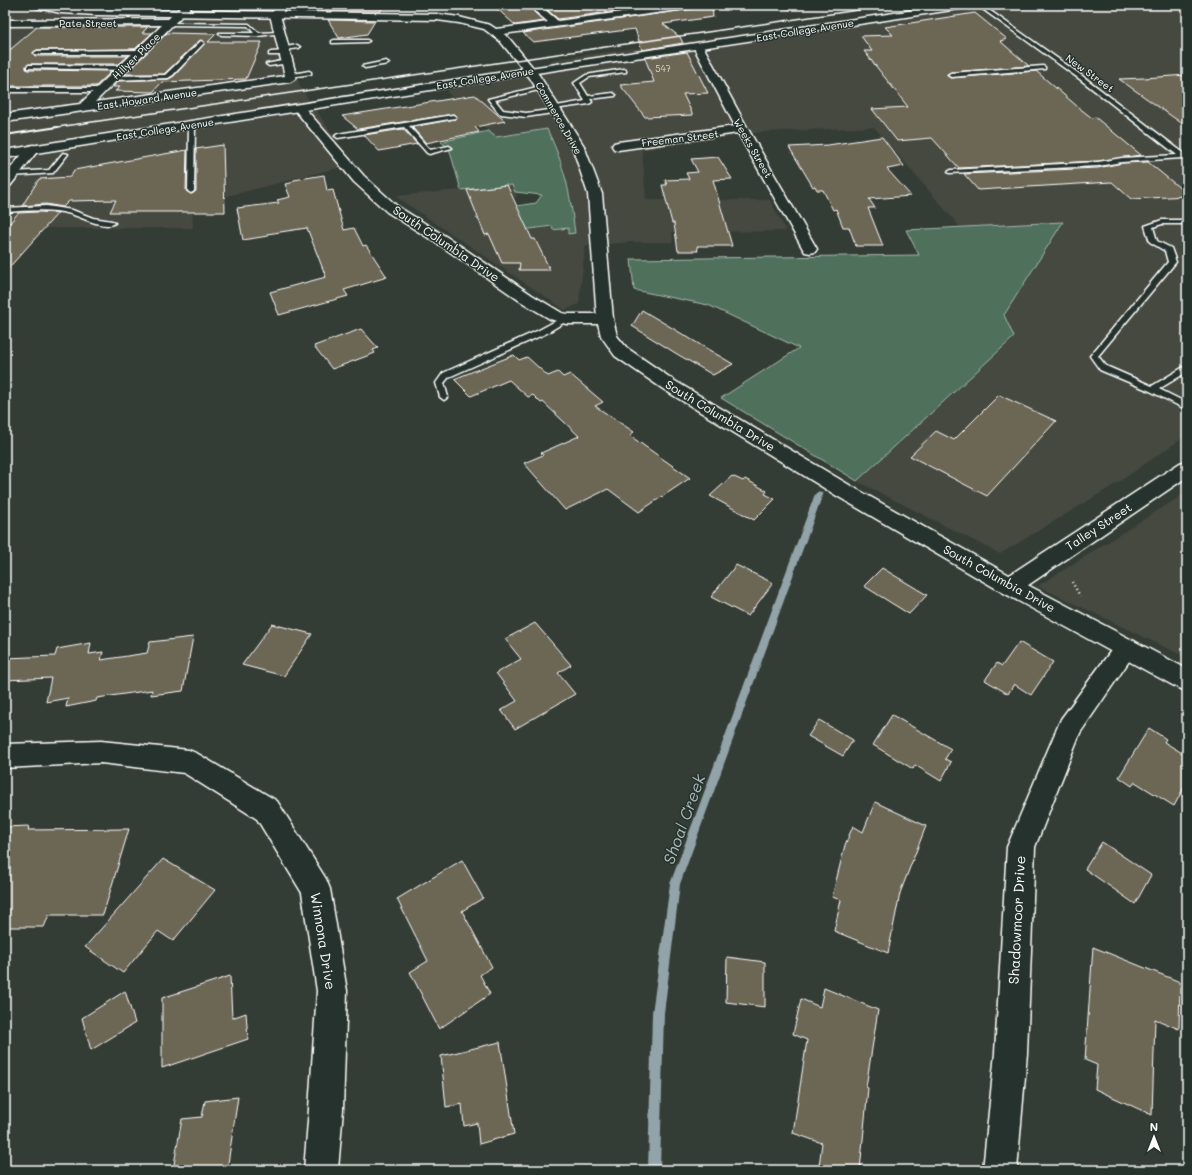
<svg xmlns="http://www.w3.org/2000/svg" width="1192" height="1175" font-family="Mali,sans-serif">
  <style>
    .built { fill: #45493f }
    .green { fill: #4f715c; stroke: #a7b8ae }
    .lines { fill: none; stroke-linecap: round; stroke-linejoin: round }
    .stream { fill: #92a3a9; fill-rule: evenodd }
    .building { fill: #6c6655; stroke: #fff }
    .service-casing { stroke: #fff; stroke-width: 3 }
    .minor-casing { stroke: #fff; stroke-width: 3 }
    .tertiary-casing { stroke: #fff; stroke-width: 3 }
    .secondary-casing { stroke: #fff; stroke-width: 3 }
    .primary-casing { stroke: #fff; stroke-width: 3 }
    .path { stroke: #fff; stroke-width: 2.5; stroke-dasharray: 1 3; stroke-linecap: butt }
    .service { fill: #26332d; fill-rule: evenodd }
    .minor { fill: #26332d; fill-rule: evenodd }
    .tertiary { fill: #26332d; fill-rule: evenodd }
    .secondary { fill: #26332d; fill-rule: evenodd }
    .primary { fill: #26332d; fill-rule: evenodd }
    .rail-far1 { stroke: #fff; stroke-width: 1.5 }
    .rail { stroke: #fff; stroke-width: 2 }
    .labels { text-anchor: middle; stroke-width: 3; stroke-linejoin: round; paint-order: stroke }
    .far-number-label { font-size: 9px; fill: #dad9d4 }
    .far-street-label { font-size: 10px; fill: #fff; stroke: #26332d }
    .street-label { font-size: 12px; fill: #fff; stroke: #26332d }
    .near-street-label { font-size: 14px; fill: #fff; stroke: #26332d }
    .near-water-label { font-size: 16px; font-style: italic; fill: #adbabe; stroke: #26332d }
  </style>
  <rect width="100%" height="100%" fill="#343d35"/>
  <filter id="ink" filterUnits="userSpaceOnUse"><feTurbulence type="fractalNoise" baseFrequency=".025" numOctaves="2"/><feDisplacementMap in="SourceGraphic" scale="8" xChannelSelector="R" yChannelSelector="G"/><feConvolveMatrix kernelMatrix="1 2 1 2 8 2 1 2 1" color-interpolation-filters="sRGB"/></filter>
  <g filter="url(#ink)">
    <path class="built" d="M 946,5 L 1187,5 L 1187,435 L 1119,482 L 1000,554 L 857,481 L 1014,337 L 1004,315 L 1062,222 L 960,227 L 874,127 L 762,132 L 642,150 L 646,200 L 770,200 L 786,231 L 672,232 L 673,242 L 631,242 L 585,246 L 579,304 L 565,310 L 395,196 L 513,185 L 517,197 L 493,199 L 523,230 L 552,226 L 570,198 L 564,169 L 547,129 L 496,137 L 488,131 L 446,91 L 530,71 L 555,59 L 833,22 Z
      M 5,11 L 275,15 L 282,22 L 300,87 L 353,164 L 192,205 L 193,228 L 5,228 Z
      M 1187,492 L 1187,658 L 1038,586 Z"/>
    <path class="green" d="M 547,129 C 565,166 570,193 575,233 L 568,234 L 568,228 L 553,230 L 552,226 L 523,230 L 517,217 L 480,222 L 476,218 L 500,215 L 497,209 L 536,203 L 542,195 L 515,192 L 512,185 L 461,190 L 449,148 L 441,142 L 488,131 L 496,137 Z
      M 1063,222 L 1004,315 L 1014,337 L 857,481 L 721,398 L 799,348 L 708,305 L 634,290 L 631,259 L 919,255 L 906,230 Z"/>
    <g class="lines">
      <path class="stream" d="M 819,491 L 823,494 L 680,884 L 664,1013 L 660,1170 L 648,1170 L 652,1013 L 670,884 L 815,494 Z"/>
    </g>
    <path class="building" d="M 318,5 L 384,5 L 380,12 L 322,11 Z
      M 493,5 L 533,5 L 534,12 L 544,21 L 515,25 Z
      M 546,5 L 661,5 L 558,19 L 545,8 Z
      M 698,5 L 712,5 L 713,17 L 663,24 L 680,37 L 683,43 L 642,50 L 635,29 L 533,42 L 523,33 L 692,9 Z
      M 975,13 L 1007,39 L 1000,41 L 1029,66 L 951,72 L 947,74 L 947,76 L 951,78 L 1036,71 L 1078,107 L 1092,118 L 1095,117 L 1141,155 L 1098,161 L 959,168 L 932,138 L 897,141 L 872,109 L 908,107 L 864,51 L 872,51 L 861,36 L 893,35 L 885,27 Z
      M 328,20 L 375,21 L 367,34 L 339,38 Z
      M 37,27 L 148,27 L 142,33 L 152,33 L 135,49 L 37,50 L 33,53 L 35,56 L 128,56 L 119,64 L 29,64 L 26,66 L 27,70 L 112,71 L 96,86 L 5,86 L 5,54 Z
      M 167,33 L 216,34 L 208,42 L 262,42 L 246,79 L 162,82 L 153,92 L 115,91 L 120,87 L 113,87 L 118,81 L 169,79 L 174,76 L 205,43 L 200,40 L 164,74 L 125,74 Z
      M 687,52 L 708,93 L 683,94 L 693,115 L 645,117 L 620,85 L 654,82 L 645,58 Z
      M 1187,75 L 1187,127 L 1119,79 L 1144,78 Z
      M 475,95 L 505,121 L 475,127 L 479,132 L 426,143 L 412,127 L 455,119 L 457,116 L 453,114 L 358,129 L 342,116 Z
      M 403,129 L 417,144 L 379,151 L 364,135 Z
      M 882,137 L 904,166 L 887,169 L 911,196 L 869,199 L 875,208 L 868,208 L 883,246 L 856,246 L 849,227 L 843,227 L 836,209 L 833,210 L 823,190 L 817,190 L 815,186 L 813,187 L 789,147 L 828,145 Z
      M 223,145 L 225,212 L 110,212 L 116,200 L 69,201 L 63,207 L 46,204 L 22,206 L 39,179 L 70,177 L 74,170 L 187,150 L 186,191 L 192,194 L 196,191 L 196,149 Z
      M 718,157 L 732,179 L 713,180 L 732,246 L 697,246 L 698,251 L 678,251 L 674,223 L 672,223 L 662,185 L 667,185 L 665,180 L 689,179 L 686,173 L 698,172 L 691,159 Z
      M 1148,162 L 1187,194 L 1187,196 L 1131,199 L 1112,182 L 978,190 L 964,174 L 1098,168 L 1122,163 Z
      M 324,175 L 327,191 L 333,190 L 344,230 L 354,228 L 363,246 L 366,245 L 387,277 L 344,290 L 348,296 L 279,315 L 270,292 L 326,277 L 307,228 L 267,234 L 268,236 L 243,240 L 237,208 L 279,203 L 277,200 L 290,197 L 285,184 L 291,183 L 294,180 Z
      M 507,185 L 532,239 L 535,239 L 550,270 L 519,270 L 520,263 L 502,263 L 489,234 L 485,235 L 467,190 Z
      M 38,212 L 58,213 L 5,272 L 5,229 L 18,213 Z
      M 642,310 L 704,347 L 733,364 L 713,375 L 677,354 L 632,326 Z
      M 361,329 L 378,348 L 373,350 L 375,353 L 332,369 L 314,346 Z
      M 514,355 L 519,360 L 527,357 L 548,376 L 558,372 L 563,377 L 570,374 L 603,402 L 595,406 L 634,432 L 630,435 L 634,438 L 633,438 L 690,478 L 639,512 L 608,489 L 565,510 L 524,463 L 543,455 L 541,453 L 579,436 L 543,402 L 541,403 L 533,395 L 528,397 L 509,380 L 471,396 L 454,379 Z
      M 999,395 L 1056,421 L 987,496 L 910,456 L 936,431 L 954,440 Z
      M 732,476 L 743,481 L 745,479 L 767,491 L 765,494 L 775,499 L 754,520 L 710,496 Z
      M 736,565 L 773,583 L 748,616 L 711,597 Z
      M 882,568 L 927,595 L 909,614 L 864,586 Z
      M 535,623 L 571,665 L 558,673 L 575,694 L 515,729 L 501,710 L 517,701 L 496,673 L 521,659 L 505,639 Z
      M 272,624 L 312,634 L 284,676 L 242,665 Z
      M 193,637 L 183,691 L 151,695 L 152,690 L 97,698 L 96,701 L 66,707 L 68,698 L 46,702 L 51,678 L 5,680 L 5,658 L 55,656 L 57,649 L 91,643 L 89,654 L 103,652 L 101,660 L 147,653 L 150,642 Z
      M 1019,642 L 1053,662 L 1031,695 L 1014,684 L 1008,694 L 985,680 L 997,663 L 1002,666 Z
      M 892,715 L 951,749 L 945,759 L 951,762 L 941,781 L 915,765 L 913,769 L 873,745 Z
      M 819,720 L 853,740 L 843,756 L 808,736 Z
      M 1149,728 L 1166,739 L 1164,742 L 1187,756 L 1187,782 L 1174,806 L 1135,782 L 1132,786 L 1119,777 Z
      M 875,802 L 926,826 L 900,893 L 888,953 L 834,931 L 841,900 L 832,897 L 845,845 L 853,826 L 863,832 Z
      M 29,826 L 28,830 L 129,829 L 103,915 L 49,915 L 44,927 L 5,927 L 5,827 Z
      M 1102,842 L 1151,875 L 1135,904 L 1085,869 Z
      M 163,859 L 215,890 L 173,941 L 158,931 L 123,973 L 85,947 Z
      M 462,860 L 483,898 L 462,911 L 492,967 L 480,975 L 490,994 L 439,1029 L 410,972 L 428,961 L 397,899 Z
      M 1093,947 L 1180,982 L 1179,1029 L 1155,1019 L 1152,1115 L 1095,1089 L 1097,1065 L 1085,1060 Z
      M 727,957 L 765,962 L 765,1007 L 726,1002 Z
      M 230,976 L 232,1018 L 246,1013 L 248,1039 L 162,1068 L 162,998 Z
      M 824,988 L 878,1010 L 866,1087 L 868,1088 L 860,1170 L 830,1170 L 819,1166 L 822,1143 L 793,1133 L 807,1040 L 793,1034 L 801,999 L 820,1007 Z
      M 125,991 L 135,1023 L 91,1050 L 82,1018 Z
      M 500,1042 L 514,1134 L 479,1144 L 477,1123 L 464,1126 L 462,1104 L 446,1107 L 441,1056 Z
      M 238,1097 L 227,1170 L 173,1170 L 182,1119 L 202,1117 L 205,1101 Z"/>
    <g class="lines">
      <defs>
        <path id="service" d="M 977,5 L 982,5 L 1085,78 L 1186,155 L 1187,161 L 1182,158 L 1122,162 L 1098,166 L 949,173 L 948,172 L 951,170 L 1098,162 L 1122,158 L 1177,155 L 1081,80 Z
          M 169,23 L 249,24 L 259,33 L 280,32 L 282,33 L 258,36 L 221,35 L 219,33 L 254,33 L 248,26 L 167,25 Z
          M 334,40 L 367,40 L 369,41 L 367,42 L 332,43 L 332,41 Z
          M 201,41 L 204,43 L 203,44 L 173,75 L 168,78 L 113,80 L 110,78 L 113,76 L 165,75 Z
          M 297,45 L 300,47 L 299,48 L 284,50 L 281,48 Z
          M 37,51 L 140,50 L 143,52 L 140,54 L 35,54 L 34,53 Z
          M 271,52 L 285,51 L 288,53 L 285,55 L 269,55 L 269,53 Z
          M 287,60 L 289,61 L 289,63 L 269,66 L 266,64 Z
          M 386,61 L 389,63 L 388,64 L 365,68 L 362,66 Z
          M 29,65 L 124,66 L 127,68 L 124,70 L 27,68 L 27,66 Z
          M 1043,66 L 1045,67 L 1045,69 L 951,77 L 948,75 L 951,73 Z
          M 624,69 L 626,70 L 626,72 L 589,77 L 580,83 L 588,96 L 613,93 L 616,95 L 615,96 L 590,99 L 592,102 L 589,104 L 554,109 L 551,107 L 585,101 L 574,83 L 586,75 Z
          M 309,71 L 311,72 L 311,74 L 291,77 L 288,75 Z
          M 541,86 L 544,88 L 543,89 L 495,100 L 503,110 L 526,113 L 557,109 L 560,111 L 559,112 L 526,117 L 501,114 L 499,113 L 488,99 Z
          M 5,88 L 101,88 L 104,90 L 101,92 L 5,92 Z
          M 453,115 L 456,117 L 455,118 L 409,126 L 430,150 L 449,146 L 452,148 L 429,154 L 427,153 L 404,127 L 338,138 L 335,136 L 338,134 Z
          M 192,123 L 195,125 L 194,191 L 191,193 L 188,191 L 189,125 Z
          M 63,153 L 68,154 L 53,173 L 13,176 L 10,174 L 13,172 L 49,170 Z
          M 46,206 L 72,210 L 93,218 L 112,221 L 115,223 C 106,230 81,217 71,214 C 50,208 27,211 5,212 L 5,208 Z
          M 1162,220 L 1187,220 L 1187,224 L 1162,224 L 1153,227 L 1157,241 L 1171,248 L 1176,262 L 1098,356 L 1106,366 L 1152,386 L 1187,365 L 1187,372 L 1159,389 L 1187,403 L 1187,410 L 1150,391 L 1100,370 L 1090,356 L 1168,262 L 1165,251 L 1150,242 L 1145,226 Z
          M 563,317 L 569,317 L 570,319 L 545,334 L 449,377 L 444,383 L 448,397 L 444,400 L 440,397 L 436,383 L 443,373 L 539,330 Z"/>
        <path id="minor" d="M 183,5 L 193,5 L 95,102 L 285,76 L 270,15 L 278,5 L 288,5 L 280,15 L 296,75 L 295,79 L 290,82 L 5,122 L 5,114 L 80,104 L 162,25 L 5,26 L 5,20 L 168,19 Z
          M 534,5 L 545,5 L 543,8 L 558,21 L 672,5 L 697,5 L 692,8 L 496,35 L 491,32 L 496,29 L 548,22 L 535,11 Z
          M 782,5 L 802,5 C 798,9 786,9 782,5 Z
          M 698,43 L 703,46 L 748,129 L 817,249 L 815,252 L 810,253 L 805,252 L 803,249 L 738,133 L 618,150 L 614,149 L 612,146 L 614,143 L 618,142 L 735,126 L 693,46 Z
          M 33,145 L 37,146 L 39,149 L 10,186 L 5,187 L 5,175 L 29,146 Z
          M 1187,461 L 1187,477 L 1018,592 L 1010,594 L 1002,592 L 999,586 L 1002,580 L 1180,463 Z
          M 1126,639 L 1134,641 L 1138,648 L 1080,733 L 1035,847 L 1027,1053 L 1017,1170 L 983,1170 L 995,1053 L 1007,847 L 1061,719 L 1118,641 Z
          M 101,741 L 189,750 L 198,754 L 277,801 L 326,879 L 330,889 L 347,991 L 343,1109 L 338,1170 L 304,1170 L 309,1109 L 317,991 L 302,893 L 257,819 L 184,773 L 101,763 L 5,768 L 5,744 Z"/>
        <path id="tertiary" d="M 299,105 L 303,106 L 364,176 L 397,206 L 453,241 L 532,295 L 562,313 L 567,314 L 605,314 L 611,316 L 613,319 L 611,322 L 605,324 L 566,324 L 550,319 L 520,301 L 443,247 L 387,212 L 354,182 L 295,110 L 293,108 L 295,106 Z"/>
        <path id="secondary" d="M 31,5 L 97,9 L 437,14 L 459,17 L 490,25 L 508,37 L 539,75 L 584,146 L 602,194 L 613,319 L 617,336 L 627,348 L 675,381 L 851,486 L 1018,580 L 1187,669 L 1187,691 L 1178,688 L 1002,592 L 837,496 L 663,389 L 615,356 L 601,336 L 597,319 L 588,194 L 572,146 L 530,78 L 500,41 L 484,29 L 459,23 L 437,20 L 97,15 L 61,13 L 33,7 Z"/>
        <path id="primary" d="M 947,5 L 970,5 L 965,8 L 530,74 L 5,158 L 5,150 L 530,68 Z"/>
      </defs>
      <use href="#service" class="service-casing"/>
      <use href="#minor" class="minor-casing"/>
      <use href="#tertiary" class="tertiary-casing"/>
      <use href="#secondary" class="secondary-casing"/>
      <use href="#primary" class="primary-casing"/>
      <path class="path" d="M 1072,582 L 1080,596"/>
      <use href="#service" class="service"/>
      <use href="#minor" class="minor"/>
      <use href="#tertiary" class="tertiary"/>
      <use href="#secondary" class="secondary"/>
      <use href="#primary" class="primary"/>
      <path class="rail-far1" d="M 51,128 L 892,5"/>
      <path class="rail" d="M 5,135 L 58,127"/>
    </g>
  </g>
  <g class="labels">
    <g class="far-number-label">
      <text x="663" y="72">547</text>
    </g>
    <g class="far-street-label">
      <text x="88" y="27">Pate Street</text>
      <text transform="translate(805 30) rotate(-9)" y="4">East College Avenue</text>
      <text transform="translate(136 56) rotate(-44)" y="4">Hillyer Place</text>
      <text transform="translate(1090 73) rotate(36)" y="4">New Street</text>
      <text transform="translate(485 78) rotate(-9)" y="4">East College Avenue</text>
      <text transform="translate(147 99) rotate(-8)" y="4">East Howard Avenue</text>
      <text transform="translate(559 118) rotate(60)" y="4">Commerce Drive</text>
      <text transform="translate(165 129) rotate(-9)" y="4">East College Avenue</text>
      <text transform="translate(680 138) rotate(-7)" y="4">Freeman Street</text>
      <text transform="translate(753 148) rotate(60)" y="4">Weeks Street</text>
    </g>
    <g class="street-label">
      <text transform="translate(446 244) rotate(34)" y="4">South Columbia Drive</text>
      <text transform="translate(720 416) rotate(31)" y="4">South Columbia Drive</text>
      <text transform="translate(1099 527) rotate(-33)" y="4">Talley Street</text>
      <text transform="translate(999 579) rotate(29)" y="4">South Columbia Drive</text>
    </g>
    <g class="near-street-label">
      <text transform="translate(1017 920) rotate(-87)" y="5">Shadowmoor Drive</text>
      <text transform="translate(323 941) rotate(81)" y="5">Winnona Drive</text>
    </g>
    <g class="near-water-label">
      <text transform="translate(684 819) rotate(-70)" y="6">Shoal Creek</text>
    </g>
  </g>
  <rect width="1192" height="1175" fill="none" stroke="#26332d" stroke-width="20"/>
  <rect x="10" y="10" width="1172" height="1155" fill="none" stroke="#fff" stroke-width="1.5" filter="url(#ink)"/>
  <g transform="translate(1154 1137)" stroke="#26332d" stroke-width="3" paint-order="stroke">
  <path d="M0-3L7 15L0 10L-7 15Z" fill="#ffffff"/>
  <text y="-6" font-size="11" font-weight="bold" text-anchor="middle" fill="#ffffff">N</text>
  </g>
</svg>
